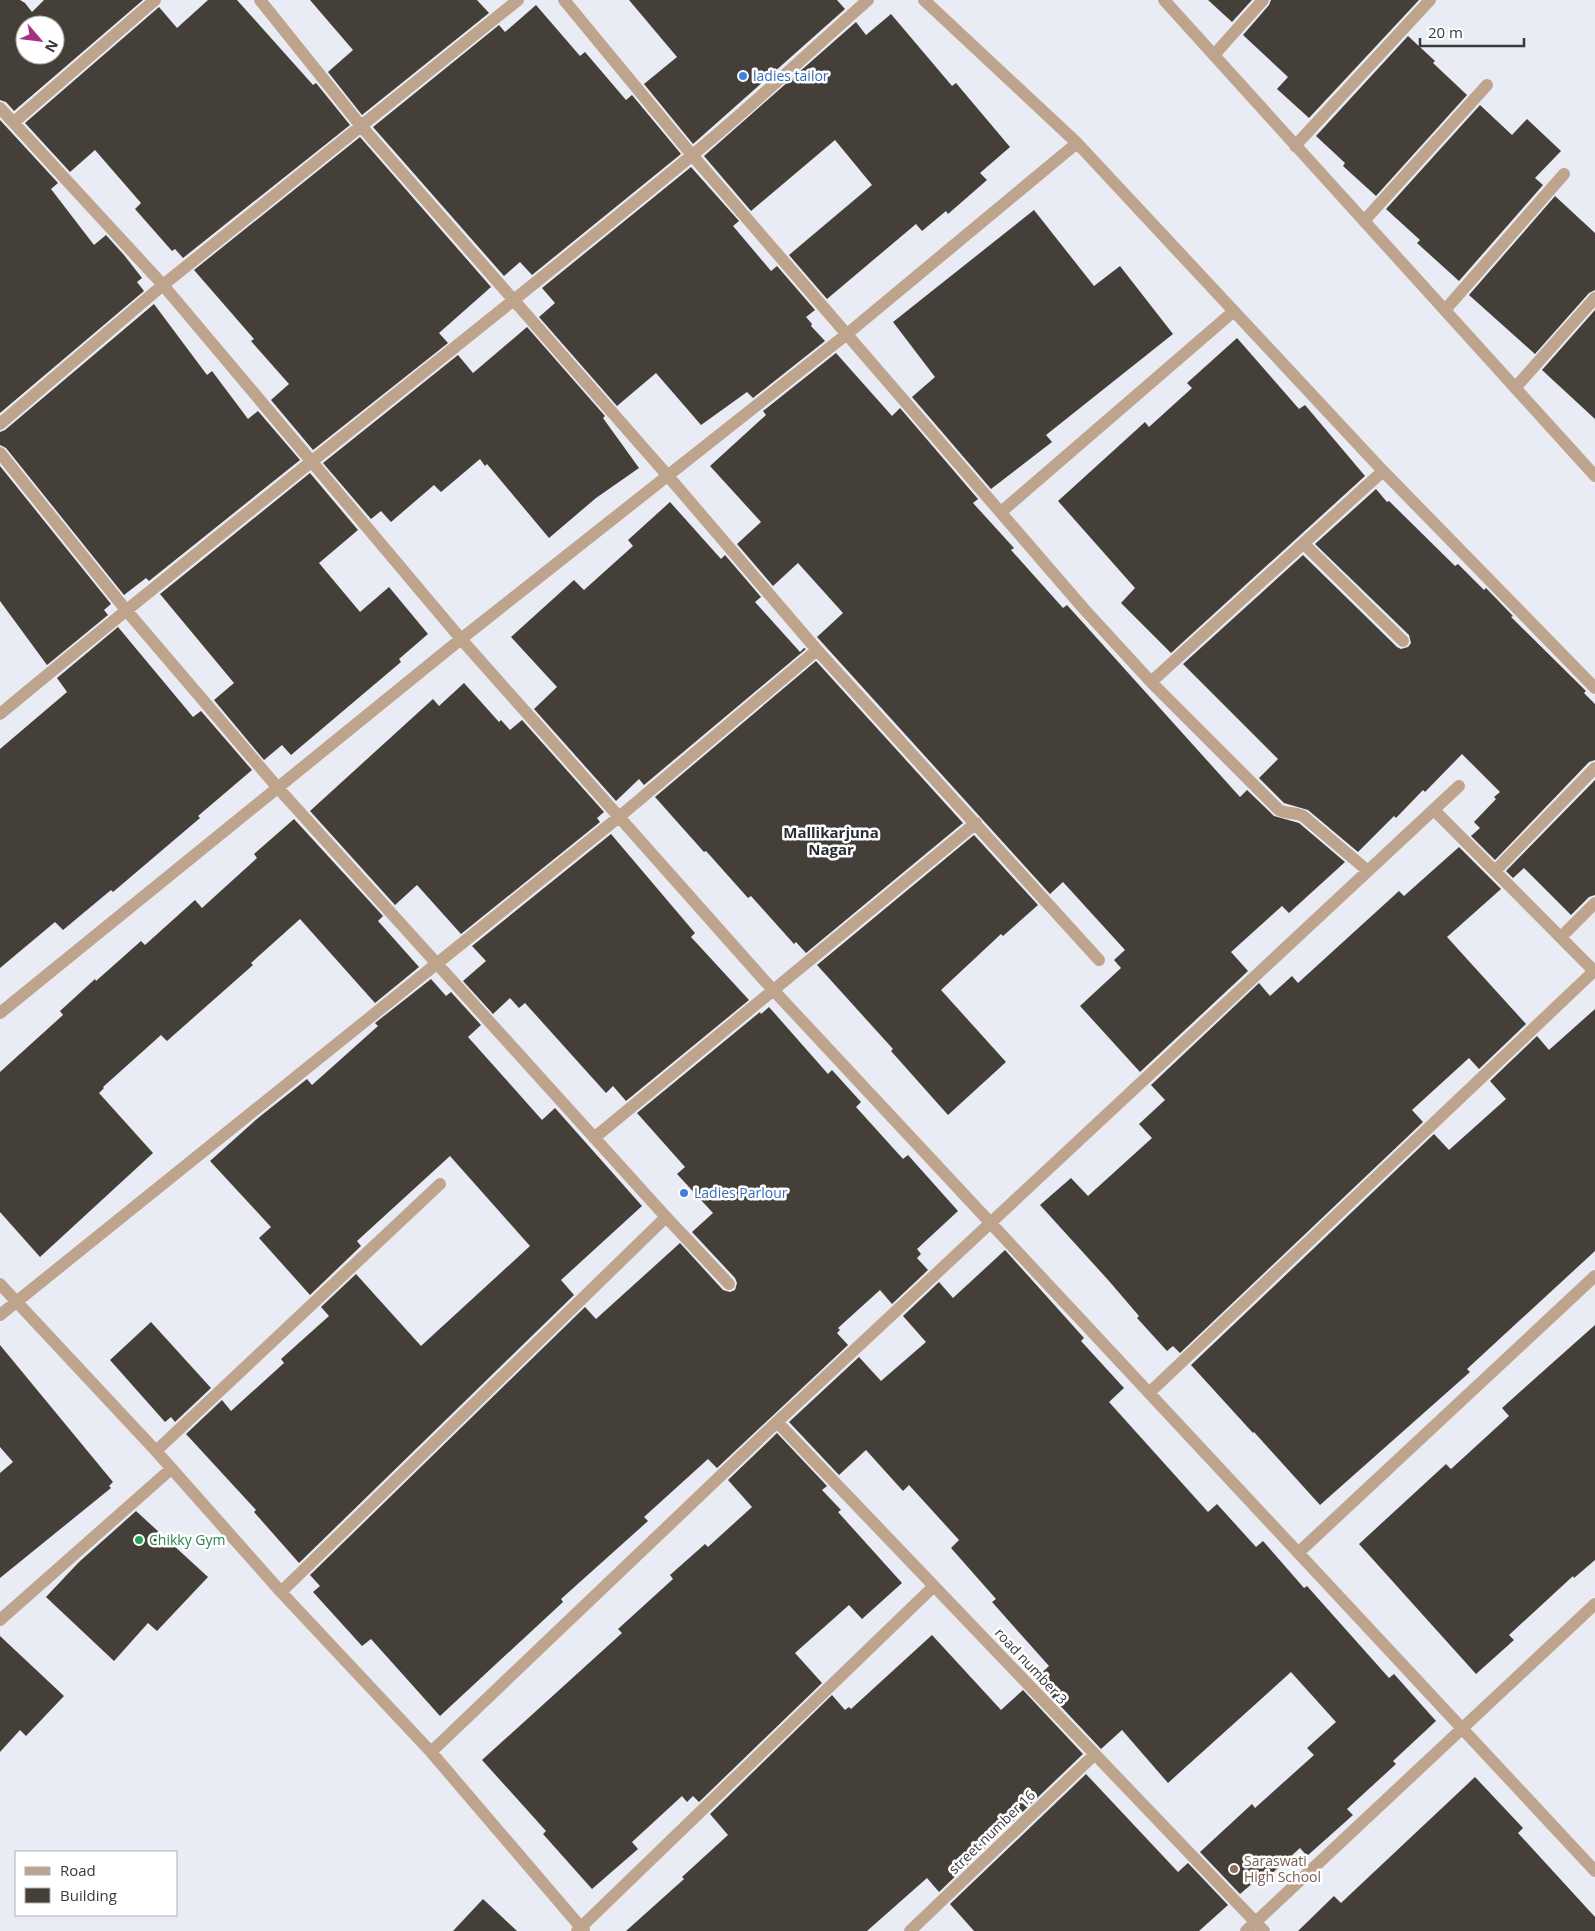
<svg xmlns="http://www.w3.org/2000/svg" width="1595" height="1931" font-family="'Open Sans',sans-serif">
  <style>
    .building { fill: #443f39; fill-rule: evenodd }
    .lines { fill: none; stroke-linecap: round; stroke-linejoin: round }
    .minor { stroke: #bfa48d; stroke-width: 12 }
    .shop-dot { fill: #3f7fe0; stroke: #fff; stroke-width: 2 }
    .leisure-dot { fill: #2e9e5b; stroke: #fff; stroke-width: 2 }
    .education-dot { fill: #8d6e63; stroke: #fff; stroke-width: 2 }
    .labels { text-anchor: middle; stroke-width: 5; stroke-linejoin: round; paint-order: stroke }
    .shop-label { font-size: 14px; fill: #366cbe; stroke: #fff; text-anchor: start }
    .leisure-label { font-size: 14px; fill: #27864d; stroke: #fff; text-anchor: start }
    .street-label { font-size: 14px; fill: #38393d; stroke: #fff }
    .education-label { font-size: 14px; fill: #785e54; stroke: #fff; text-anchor: start }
    .neighbourhood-label { font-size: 15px; font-weight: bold; fill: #2a2b32; stroke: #fff }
  </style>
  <rect width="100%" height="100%" fill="#e9ecf4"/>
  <path class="building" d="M 0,0 L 20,0 L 25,3 L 32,12 L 44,0 L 143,0 L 14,111 L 6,102 L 0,100 ZM 25,25 L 55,25 L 55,55 L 25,55 Z
    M 208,0 L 237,0 L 313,85 L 316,83 L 350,125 L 183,258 L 175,249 L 172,251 L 135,209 L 141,203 L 95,150 L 70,172 L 25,123 L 159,7 L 177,28 Z
    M 310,0 L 477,0 L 489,13 L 362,115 L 328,72 L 353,50 Z
    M 629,0 L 837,0 L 845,9 L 693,144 L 644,84 L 677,57 Z
    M 1208,0 L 1252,0 L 1232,22 Z
    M 1271,0 L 1419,0 L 1309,118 L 1277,89 L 1288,77 L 1243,35 L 1269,5 Z
    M 536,5 L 580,56 L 585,52 L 626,100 L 632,95 L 681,154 L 532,275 L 520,262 L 504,276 L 373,127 L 499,25 L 505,32 Z
    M 891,14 L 952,86 L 956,83 L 1010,147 L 980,173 L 987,180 L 948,214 L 946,211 L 922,231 L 916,224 L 827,299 L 789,255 L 872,185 L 835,140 L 751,211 L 704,156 L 856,22 L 866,35 Z
    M 1408,36 L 1435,61 L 1433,63 L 1467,95 L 1376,196 L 1343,166 L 1345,163 L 1316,136 Z
    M 1480,105 L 1512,135 L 1527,119 L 1561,151 L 1535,178 L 1543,185 L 1459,281 L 1417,243 L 1420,240 L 1386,209 Z
    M 0,120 L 58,183 L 51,189 L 94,245 L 106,235 L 124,255 L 142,278 L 137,282 L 144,291 L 0,413 Z
    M 360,137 L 491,287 L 439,333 L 448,343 L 313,450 L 271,400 L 289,384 L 251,341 L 254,339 L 194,270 Z
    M 691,167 L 739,221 L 733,226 L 771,271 L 777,266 L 815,310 L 806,317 L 812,324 L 811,326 L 825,341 L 753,398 L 747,392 L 701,425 L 656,373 L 617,406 L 539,317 L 555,303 L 542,288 Z
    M 1555,196 L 1595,233 L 1595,290 L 1589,293 L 1535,354 L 1469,295 Z
    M 1034,210 L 1094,286 L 1120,266 L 1173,334 L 1046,435 L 1052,442 L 991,489 L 912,397 L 935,377 L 893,322 Z
    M 154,304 L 207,375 L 212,371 L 248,419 L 258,411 L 300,460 L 149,581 L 146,578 L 124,595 L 6,448 L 0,445 L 0,432 L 5,430 Z
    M 1595,310 L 1595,419 L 1542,370 Z
    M 527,327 L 605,416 L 603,418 L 639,468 L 596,498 L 549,538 L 487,464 L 485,466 L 480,459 L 441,492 L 434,485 L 391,522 L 381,511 L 371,519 L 323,463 L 458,355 L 473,373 Z
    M 1237,338 L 1299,409 L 1305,405 L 1365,476 L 1171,653 L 1121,603 L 1135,588 L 1058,501 L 1145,422 L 1149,427 L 1192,388 L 1187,383 Z
    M 836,353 L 892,416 L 900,408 L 978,499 L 973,503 L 1014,548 L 1011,550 L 1063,608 L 1067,605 L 1240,797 L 1247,790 L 1274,816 L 1299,823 L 1345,862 L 1289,913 L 1282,906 L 1231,952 L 1248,971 L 1140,1072 L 1080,1006 L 1121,968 L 1114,960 L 1125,950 L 1063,882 L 1050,894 L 817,637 L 843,613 L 798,563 L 773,586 L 737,544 L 761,522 L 710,466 L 766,415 L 763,411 Z
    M 0,466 L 111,604 L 104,610 L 108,615 L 47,665 L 0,601 Z
    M 310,473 L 358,530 L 319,563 L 360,612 L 389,587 L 428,634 L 399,659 L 401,662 L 291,755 L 282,745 L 264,760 L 214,700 L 234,683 L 160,594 Z
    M 1376,489 L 1387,502 L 1389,501 L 1455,566 L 1458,564 L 1484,590 L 1486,588 L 1513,616 L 1511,617 L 1586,691 L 1584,693 L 1595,704 L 1595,760 L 1589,762 L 1495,860 L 1471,836 L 1480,828 L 1474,822 L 1496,799 L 1494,797 L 1500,792 L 1462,754 L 1425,792 L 1423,790 L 1396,818 L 1394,816 L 1358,852 L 1308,810 L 1284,803 L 1259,778 L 1278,759 L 1183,664 L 1303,555 L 1397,647 L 1401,649 L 1408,647 L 1411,643 L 1409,635 L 1315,544 Z
    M 670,502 L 721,559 L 725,555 L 761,597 L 755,602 L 800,652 L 804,648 L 806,649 L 644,785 L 639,779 L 616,801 L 534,709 L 557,687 L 511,637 L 574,580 L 584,590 L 633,546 L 628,540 Z
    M 118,627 L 193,717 L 201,711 L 252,770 L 198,816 L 200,818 L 113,892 L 111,890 L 63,930 L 55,922 L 0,968 L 0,749 L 67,692 L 57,678 Z
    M 816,661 L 963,823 L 806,953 L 796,942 L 794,944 L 751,896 L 748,898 L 706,851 L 704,852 L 655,797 Z
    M 464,683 L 499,722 L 501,720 L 510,730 L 522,720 L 604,812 L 597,818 L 600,822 L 461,934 L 417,885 L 395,905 L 310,811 L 433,699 L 439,706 Z
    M 1595,780 L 1595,895 L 1589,897 L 1571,915 L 1524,868 L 1513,878 L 1506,871 Z
    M 294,819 L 383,916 L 378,921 L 419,967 L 375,1003 L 300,919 L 251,963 L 253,965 L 167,1041 L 161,1035 L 103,1087 L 104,1088 L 99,1093 L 153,1153 L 40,1257 L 0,1212 L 0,1072 L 63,1015 L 60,1011 L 95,979 L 96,981 L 141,941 L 145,945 L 195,900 L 202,908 L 257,858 L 254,854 Z
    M 611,834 L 695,933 L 691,937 L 749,1000 L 626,1101 L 613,1086 L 606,1093 L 525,1003 L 519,1008 L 510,998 L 493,1014 L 463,981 L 486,961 L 472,946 Z
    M 974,835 L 1038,905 L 1003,936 L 1001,934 L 941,990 L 1006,1062 L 948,1115 L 891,1051 L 893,1049 L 817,965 Z
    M 1459,847 L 1501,889 L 1447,937 L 1526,1024 L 1479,1069 L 1469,1058 L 1412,1110 L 1423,1122 L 1180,1353 L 1173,1346 L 1167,1351 L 1137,1318 L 1139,1316 L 1109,1281 L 1040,1205 L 1071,1178 L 1088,1196 L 1152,1138 L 1139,1124 L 1165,1100 L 1151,1085 L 1259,983 L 1270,996 L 1292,976 L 1298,983 L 1399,891 L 1404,896 Z
    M 431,979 L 446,996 L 451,992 L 481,1025 L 468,1037 L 542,1120 L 555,1108 L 642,1206 L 561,1280 L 574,1295 L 299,1563 L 254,1512 L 256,1510 L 186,1434 L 222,1400 L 231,1411 L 284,1363 L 281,1359 L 329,1316 L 321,1307 L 356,1274 L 421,1346 L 530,1246 L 450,1156 L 357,1241 L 361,1246 L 310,1295 L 259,1238 L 271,1227 L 210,1161 L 258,1118 L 307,1079 L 312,1085 L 378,1026 L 375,1023 Z
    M 769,1007 L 828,1074 L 832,1070 L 861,1102 L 856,1107 L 903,1159 L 908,1155 L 958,1211 L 917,1249 L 921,1254 L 917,1258 L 928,1270 L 892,1304 L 880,1290 L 838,1328 L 840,1330 L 837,1333 L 848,1345 L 717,1468 L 708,1459 L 644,1517 L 648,1521 L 561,1599 L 563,1602 L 440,1716 L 371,1639 L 362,1646 L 313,1592 L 320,1586 L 310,1575 L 585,1307 L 596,1319 L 680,1243 L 723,1290 L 730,1292 L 735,1290 L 737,1283 L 735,1278 L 692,1232 L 713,1213 L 677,1174 L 685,1167 L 637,1113 L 760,1012 L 761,1014 Z
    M 1595,1009 L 1595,1251 L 1467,1369 L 1470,1372 L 1320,1505 L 1254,1432 L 1253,1433 L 1191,1365 L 1434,1134 L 1449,1150 L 1506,1099 L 1490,1081 L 1537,1036 L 1549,1050 Z
    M 1005,1250 L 1084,1338 L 1081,1341 L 1124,1388 L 1109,1402 L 1208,1512 L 1217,1504 L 1256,1547 L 1263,1541 L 1304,1588 L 1307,1586 L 1389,1678 L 1394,1674 L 1436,1721 L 1393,1761 L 1396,1764 L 1347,1809 L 1353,1815 L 1307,1856 L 1300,1848 L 1258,1886 L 1254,1882 L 1240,1894 L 1200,1852 L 1252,1804 L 1255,1808 L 1314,1755 L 1307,1748 L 1336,1722 L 1291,1672 L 1168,1783 L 1122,1730 L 1101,1749 L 1035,1679 L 1049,1666 L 992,1602 L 996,1599 L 951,1548 L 959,1540 L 909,1485 L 903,1491 L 866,1450 L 839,1475 L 789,1422 L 859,1357 L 881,1381 L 926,1342 L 903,1316 L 939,1282 L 953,1298 Z
    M 151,1322 L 211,1388 L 175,1422 L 171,1417 L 165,1422 L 110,1360 Z
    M 1595,1325 L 1595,1560 L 1574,1578 L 1573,1576 L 1509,1635 L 1514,1640 L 1476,1674 L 1359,1544 L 1446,1464 L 1451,1469 L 1509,1416 L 1502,1408 Z
    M 0,1345 L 113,1482 L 109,1486 L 111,1488 L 0,1578 L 0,1473 L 13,1462 L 0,1447 Z
    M 777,1433 L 827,1486 L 822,1490 L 841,1510 L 838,1512 L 902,1583 L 862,1619 L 849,1605 L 795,1653 L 822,1683 L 699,1802 L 693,1796 L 687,1802 L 682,1796 L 632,1842 L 638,1849 L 592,1889 L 543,1834 L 546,1831 L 482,1760 L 622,1633 L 618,1629 L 673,1579 L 670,1575 L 705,1544 L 708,1547 L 752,1507 L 728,1480 Z
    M 136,1511 L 208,1577 L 157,1631 L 148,1623 L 114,1661 L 46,1597 L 79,1562 Z
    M 932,1635 L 1001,1710 L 1023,1690 L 1083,1754 L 939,1892 L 927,1878 L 867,1931 L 626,1931 L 684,1879 L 682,1877 L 728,1835 L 710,1814 L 832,1695 L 845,1710 L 849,1707 L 851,1709 Z
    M 0,1636 L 64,1696 L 26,1736 L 20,1730 L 0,1752 Z
    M 1086,1774 L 1178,1872 L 1188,1863 L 1228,1905 L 1199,1931 L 974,1931 L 950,1904 Z
    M 1475,1777 L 1523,1828 L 1518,1833 L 1595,1917 L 1595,1931 L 1298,1931 L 1334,1896 L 1341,1903 Z
    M 483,1899 L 517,1931 L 453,1931 Z"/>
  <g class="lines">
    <path class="minor" d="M 260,0 L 361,126 L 668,476 L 817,650 L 1099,960
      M 564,0 L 692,155 L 1084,609 L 1151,682 L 1279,810 C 1287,814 1295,812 1303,816 L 1368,871
      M 924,0 L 1077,143 L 1383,471
      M 1164,0 L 1595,476
      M 1214,55 L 1263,0
      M 0,108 L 163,285 L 461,639 L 763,979 L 1595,1871
      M 14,122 L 155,0
      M 1295,146 L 1430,0
      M 1364,221 L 1487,85
      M 1445,310 L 1564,174
      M 1515,388 L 1595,298
      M 0,424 L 163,285 L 518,0
      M 0,453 L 126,610 L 278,788 L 666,1217 L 729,1284
      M 1001,512 L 1234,311
      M 1304,544 L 1403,641
      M 1151,682 L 1383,471 L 1595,688
      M 0,714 C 227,525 462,345 690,157 C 751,107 809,52 868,0
      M 1434,810 L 1595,972
      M 1495,871 L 1595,768
      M 1561,937 L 1595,903
      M 0,1013 L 461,639 L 847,334 L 1077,143
      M 594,1138 L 976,823
      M 0,1284 L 156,1451 L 281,1592 L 431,1752 L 584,1931
      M 0,1315 L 619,817 L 817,650
      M 1149,1393 L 1594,971
      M 777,1422 L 1264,1931
      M 156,1451 L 440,1184
      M 1298,1553 L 1595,1276
      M 281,1592 L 666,1217
      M 0,1620 L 171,1469
      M 431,1752 L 777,1422 L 1459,786
      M 577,1931 L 934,1586
      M 910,1931 L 1094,1755
      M 1246,1931 L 1595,1604"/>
  </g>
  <g class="shop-dot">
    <circle cx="743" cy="76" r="5"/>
    <circle cx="684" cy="1193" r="5"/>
  </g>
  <circle class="leisure-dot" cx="139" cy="1540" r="5"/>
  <circle class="education-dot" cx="1234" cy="1869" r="5"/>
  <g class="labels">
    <g class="shop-label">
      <text x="753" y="81">ladies tailor</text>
      <text x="694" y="1198">Ladies Parlour</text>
    </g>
    <g class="leisure-label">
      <text x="149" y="1545">Chikky Gym</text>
    </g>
    <g class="street-label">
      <text transform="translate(1031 1666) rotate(47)" y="5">road number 3</text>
      <text transform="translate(992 1832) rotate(-44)" y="5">street number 16</text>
    </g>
    <g class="education-label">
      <text x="1244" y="1866">Saraswati<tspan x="1244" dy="16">High School</tspan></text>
    </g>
    <g class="neighbourhood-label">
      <text x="831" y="838">Mallikarjuna<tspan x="831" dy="17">Nagar</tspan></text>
    </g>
  </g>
  <rect x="15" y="1851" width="162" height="65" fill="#ffffff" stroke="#afb0b1"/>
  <rect x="25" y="1867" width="25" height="8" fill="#bfa48d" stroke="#afb0b1"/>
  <text x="60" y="1876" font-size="15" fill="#38393d">Road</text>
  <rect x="25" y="1888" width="25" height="15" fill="#443f39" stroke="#afb0b1"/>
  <text x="60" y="1901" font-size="15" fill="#38393d">Building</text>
  <g transform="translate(40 40) rotate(118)"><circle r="24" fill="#ffffff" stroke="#afb0b1"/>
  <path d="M0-4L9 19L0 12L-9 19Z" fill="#a73087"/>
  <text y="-8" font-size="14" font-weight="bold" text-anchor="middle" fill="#38393d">N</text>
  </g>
  <path d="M1420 38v8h104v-8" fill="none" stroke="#38393d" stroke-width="2.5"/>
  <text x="1428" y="38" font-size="15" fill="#38393d" stroke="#ffffff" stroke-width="4" paint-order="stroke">20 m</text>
</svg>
